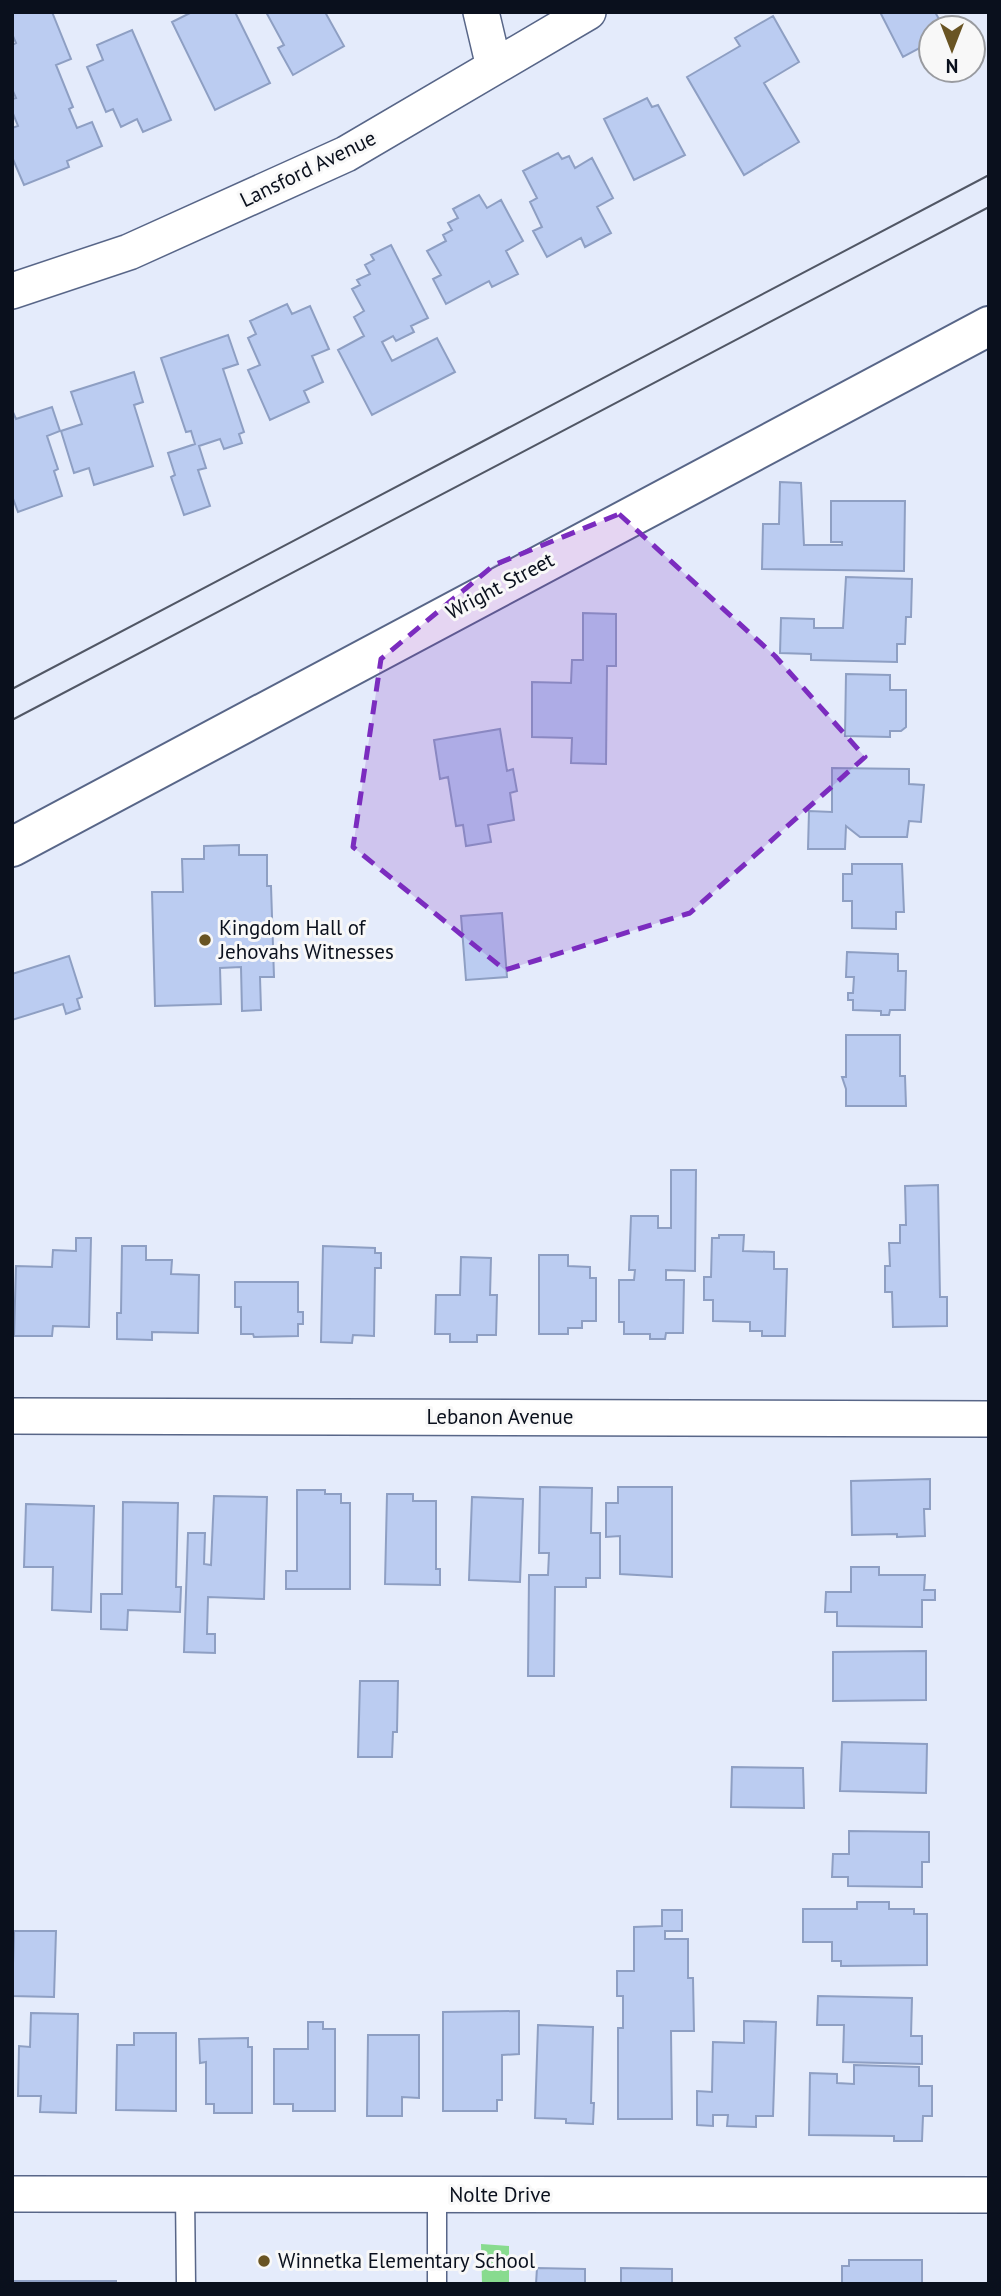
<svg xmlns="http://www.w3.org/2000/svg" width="1001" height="2296" font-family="'PT Sans',sans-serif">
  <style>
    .green { fill: #88db8f }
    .building { fill: #bbccf1; stroke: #8e9fc3; stroke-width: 2 }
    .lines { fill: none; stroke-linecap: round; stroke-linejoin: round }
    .service-casing { stroke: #586688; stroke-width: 21 }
    .minor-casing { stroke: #586688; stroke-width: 38 }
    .tertiary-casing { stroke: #586688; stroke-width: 42 }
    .service { stroke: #fff; stroke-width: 18 }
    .minor { stroke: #fff; stroke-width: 35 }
    .tertiary { stroke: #fff; stroke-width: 38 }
    .tram { stroke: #515765; stroke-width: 2 }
    .marked { fill: #7b2cbf; fill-opacity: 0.2; stroke: #7b2cbf; stroke-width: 5; stroke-dasharray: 14 9; stroke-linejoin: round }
    .poi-dot { fill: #695423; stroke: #f8f8f8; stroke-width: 2.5 }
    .labels { text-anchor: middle; stroke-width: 6; stroke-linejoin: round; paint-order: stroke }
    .street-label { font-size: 21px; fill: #0a101d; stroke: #f8f8f8 }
    .poi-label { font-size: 21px; fill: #0a101d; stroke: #f8f8f8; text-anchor: start }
  </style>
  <rect width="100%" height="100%" fill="#e4ebfb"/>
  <path class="green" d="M 481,2244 L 509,2246 L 509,2284 L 482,2284 Z"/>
  <path class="building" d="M 12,12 L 52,12 L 71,59 L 56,65 L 73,107 L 69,109 L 77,128 L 92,122 L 102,146 L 67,161 L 69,167 L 24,185 L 12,157 L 12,128 L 18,126 L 12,111 L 12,99 L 16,98 L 12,89 L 12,45 L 16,43 L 12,34 Z
    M 192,12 L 235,12 L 270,83 L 215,110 L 172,22 Z
    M 266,12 L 325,12 L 344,46 L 293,75 L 278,48 L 284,45 Z
    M 880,12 L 935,12 L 944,28 L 931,28 L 931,42 L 903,57 Z
    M 773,16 L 799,62 L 764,83 L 799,142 L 744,175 L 687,77 L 740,46 L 735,38 Z
    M 132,30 L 171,120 L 143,132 L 137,119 L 121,127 L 113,109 L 106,112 L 87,67 L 103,60 L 97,45 Z
    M 647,98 L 652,107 L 658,105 L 685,155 L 634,180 L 604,119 Z
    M 558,153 L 562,159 L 569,156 L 575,168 L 592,158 L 613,198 L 597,207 L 611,233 L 585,247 L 581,238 L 547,257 L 533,231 L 542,227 L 530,202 L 537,198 L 523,171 Z
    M 479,195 L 487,208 L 501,200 L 523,241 L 506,251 L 518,274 L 492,287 L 489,281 L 446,304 L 433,279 L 441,275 L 427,251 L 446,241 L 443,235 L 452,230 L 448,223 L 458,218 L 453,209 Z
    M 391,245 L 428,318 L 411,326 L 414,332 L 396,341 L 393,336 L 382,342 L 392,361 L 437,338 L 455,372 L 372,415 L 338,350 L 364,336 L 354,317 L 364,311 L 352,289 L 360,285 L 357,280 L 370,274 L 365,265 L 374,260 L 371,255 Z
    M 287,304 L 292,314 L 310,306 L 329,349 L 312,356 L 323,382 L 304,391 L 309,402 L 270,420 L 248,370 L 260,365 L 248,338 L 256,334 L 250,321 Z
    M 228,335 L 238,364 L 223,369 L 244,432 L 239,434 L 242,443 L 224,449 L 220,439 L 199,446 L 206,468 L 198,470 L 210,506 L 184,515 L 171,477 L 175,475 L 168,453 L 195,444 L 191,431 L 186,432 L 161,358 Z
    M 134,372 L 143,402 L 134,405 L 153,466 L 94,485 L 89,468 L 74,473 L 61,431 L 82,424 L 71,392 Z
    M 52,407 L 60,431 L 47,436 L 58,469 L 54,471 L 62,496 L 18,512 L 12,496 L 12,410 L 16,419 Z
    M 780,482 L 801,483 L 804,545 L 842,545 L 842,542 L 831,542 L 831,501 L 905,501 L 904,571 L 762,569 L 763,524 L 779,524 Z
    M 846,577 L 912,579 L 911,617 L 906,617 L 905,644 L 897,644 L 897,662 L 811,660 L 811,654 L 780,653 L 781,618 L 814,619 L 814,628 L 843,628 Z
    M 583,613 L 616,614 L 616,666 L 607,666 L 606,764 L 571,763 L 572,738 L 532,737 L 532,682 L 571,683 L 572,660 L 583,660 Z
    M 846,674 L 890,675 L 890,690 L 906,690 L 906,727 L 901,731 L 890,731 L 890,737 L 845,736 Z
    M 500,729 L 507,771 L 513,769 L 517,791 L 510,793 L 514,820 L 488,825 L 491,842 L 466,846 L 463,825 L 456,826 L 448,777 L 440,779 L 434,740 Z
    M 832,768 L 909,769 L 909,784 L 924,785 L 921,822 L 909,821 L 907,837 L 860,837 L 846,826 L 845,849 L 808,849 L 809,811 L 832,812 Z
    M 239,845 L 239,855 L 267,855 L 267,886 L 271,886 L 274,977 L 260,977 L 261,1010 L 242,1011 L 241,967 L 220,968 L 221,1004 L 155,1006 L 152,892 L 183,892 L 182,859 L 204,859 L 204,846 Z
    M 852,864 L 902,864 L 904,912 L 896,912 L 896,929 L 852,928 L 852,901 L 843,901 L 843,874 L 852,874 Z
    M 502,913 L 507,977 L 466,980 L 461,916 Z
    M 847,952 L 898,954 L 898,971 L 906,971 L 905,1010 L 890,1010 L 889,1015 L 881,1015 L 881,1011 L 853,1010 L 853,1000 L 848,1000 L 848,993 L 853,993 L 854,977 L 846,977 Z
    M 69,956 L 82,997 L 77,999 L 80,1009 L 66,1014 L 63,1004 L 12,1020 L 12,974 Z
    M 846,1035 L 900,1035 L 900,1076 L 905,1076 L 906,1106 L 846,1106 L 846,1089 L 842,1077 L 846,1077 Z
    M 671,1170 L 696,1170 L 695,1271 L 666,1270 L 666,1280 L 684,1280 L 683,1333 L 666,1333 L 665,1339 L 650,1339 L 650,1334 L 624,1334 L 624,1322 L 619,1322 L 619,1280 L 634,1280 L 635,1270 L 629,1270 L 631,1216 L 658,1216 L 658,1228 L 671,1228 Z
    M 938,1185 L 940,1297 L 947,1297 L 947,1326 L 893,1327 L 892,1292 L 885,1292 L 885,1266 L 890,1266 L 889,1243 L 900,1243 L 900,1225 L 906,1225 L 905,1186 Z
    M 719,1235 L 744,1235 L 743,1251 L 774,1252 L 774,1269 L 787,1269 L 785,1336 L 762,1336 L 762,1331 L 750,1331 L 750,1322 L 713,1321 L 713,1300 L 704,1300 L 704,1277 L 711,1277 L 712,1238 L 719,1238 Z
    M 76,1238 L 91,1238 L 89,1327 L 53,1326 L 52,1336 L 14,1336 L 16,1266 L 52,1267 L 53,1250 L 76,1251 Z
    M 122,1246 L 146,1246 L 146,1260 L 172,1260 L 171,1274 L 199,1275 L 198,1333 L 152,1332 L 152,1340 L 117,1339 L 117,1313 L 121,1313 Z
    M 323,1246 L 375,1248 L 375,1253 L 381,1253 L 381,1268 L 375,1268 L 374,1336 L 353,1335 L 352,1343 L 321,1342 Z
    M 539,1255 L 568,1255 L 568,1266 L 590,1267 L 590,1278 L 596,1278 L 596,1321 L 582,1321 L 582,1328 L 568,1328 L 568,1334 L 539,1334 Z
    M 461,1257 L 491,1258 L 490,1295 L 497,1295 L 496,1335 L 477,1335 L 477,1342 L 450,1342 L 450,1334 L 435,1334 L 436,1295 L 460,1295 Z
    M 235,1282 L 298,1282 L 298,1312 L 303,1312 L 303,1324 L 298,1324 L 298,1336 L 254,1337 L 253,1334 L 241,1334 L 241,1307 L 235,1307 Z
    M 930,1479 L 930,1509 L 924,1509 L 925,1536 L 897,1537 L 897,1534 L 852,1535 L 851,1481 Z
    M 540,1487 L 592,1488 L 591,1533 L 600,1533 L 600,1578 L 586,1578 L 586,1587 L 555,1587 L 554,1676 L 528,1676 L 529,1575 L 548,1575 L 549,1553 L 539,1553 Z
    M 618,1487 L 672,1487 L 672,1577 L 620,1574 L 620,1536 L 606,1537 L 606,1503 L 618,1503 Z
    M 297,1490 L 325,1490 L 325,1494 L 341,1494 L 341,1503 L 350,1503 L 350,1589 L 286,1589 L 286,1571 L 297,1571 Z
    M 387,1494 L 413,1494 L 413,1501 L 436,1501 L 436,1569 L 440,1569 L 440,1585 L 385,1584 Z
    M 214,1496 L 267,1497 L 264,1599 L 208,1597 L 207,1634 L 215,1634 L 215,1653 L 184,1652 L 188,1533 L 205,1533 L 204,1564 L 211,1565 Z
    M 472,1497 L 523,1499 L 520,1582 L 469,1580 Z
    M 123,1502 L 178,1503 L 176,1587 L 181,1587 L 180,1612 L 128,1610 L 127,1630 L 101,1629 L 101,1594 L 122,1594 Z
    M 26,1504 L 94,1506 L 91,1612 L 52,1610 L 53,1567 L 24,1567 Z
    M 851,1567 L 879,1567 L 879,1575 L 925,1575 L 924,1590 L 935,1590 L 935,1600 L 922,1600 L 922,1627 L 837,1626 L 837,1612 L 825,1612 L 826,1592 L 851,1592 Z
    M 926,1651 L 926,1700 L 833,1701 L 833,1652 Z
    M 360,1681 L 398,1681 L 397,1732 L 393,1732 L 392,1757 L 358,1757 Z
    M 842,1742 L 927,1744 L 926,1793 L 840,1791 Z
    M 732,1767 L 803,1768 L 804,1808 L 731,1807 Z
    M 849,1831 L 929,1832 L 929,1862 L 922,1862 L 922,1887 L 848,1886 L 848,1877 L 832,1877 L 833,1854 L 849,1854 Z
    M 857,1902 L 889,1902 L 889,1909 L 914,1909 L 914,1914 L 927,1914 L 927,1965 L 841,1966 L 841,1961 L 832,1961 L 832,1942 L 803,1942 L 803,1909 L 857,1909 Z
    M 662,1910 L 682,1910 L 682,1931 L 665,1931 L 665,1939 L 688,1939 L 688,1978 L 693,1978 L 694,2031 L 671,2031 L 672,2119 L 618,2119 L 618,2028 L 623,2028 L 623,1996 L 617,1996 L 617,1971 L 634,1971 L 634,1927 L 662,1926 Z
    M 14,1931 L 56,1931 L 54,1997 L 12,1996 Z
    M 818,1996 L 912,1998 L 911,2036 L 922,2036 L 922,2064 L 843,2062 L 844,2025 L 817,2025 Z
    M 519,2011 L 519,2054 L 502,2055 L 502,2100 L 497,2100 L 497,2111 L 443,2111 L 443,2012 Z
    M 31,2013 L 78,2014 L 76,2113 L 40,2112 L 41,2096 L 18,2096 L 19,2046 L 30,2047 Z
    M 744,2021 L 776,2022 L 773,2116 L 756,2116 L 756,2127 L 727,2126 L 728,2115 L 713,2115 L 713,2126 L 697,2125 L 697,2091 L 712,2092 L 713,2042 L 744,2043 Z
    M 308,2022 L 323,2022 L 323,2029 L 335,2029 L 335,2111 L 293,2111 L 293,2104 L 274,2104 L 274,2049 L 308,2049 Z
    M 538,2025 L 593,2027 L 591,2103 L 594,2103 L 593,2124 L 566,2123 L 566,2119 L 535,2118 Z
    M 134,2033 L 176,2033 L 176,2111 L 116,2110 L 117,2045 L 134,2045 Z
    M 368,2035 L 419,2035 L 419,2098 L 402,2097 L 402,2116 L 367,2116 Z
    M 248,2038 L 248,2047 L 252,2047 L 252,2113 L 214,2113 L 214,2104 L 206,2104 L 206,2062 L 200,2063 L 199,2039 Z
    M 854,2065 L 919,2067 L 919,2086 L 932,2086 L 932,2116 L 923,2116 L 922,2141 L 894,2141 L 894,2136 L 809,2135 L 810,2073 L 837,2074 L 837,2083 L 854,2084 Z
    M 849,2260 L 922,2260 L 922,2284 L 842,2284 L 842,2266 L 849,2266 Z
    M 537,2268 L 585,2269 L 585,2284 L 536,2284 Z
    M 621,2268 L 672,2269 L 672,2284 L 621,2284 Z
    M 12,2281 L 116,2281 L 116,2284 L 12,2284 Z"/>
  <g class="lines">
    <defs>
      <path id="service" d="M 185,2194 L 186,2284
        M 437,2284 L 437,2195"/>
      <path id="minor" d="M 481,12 L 494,67
        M 12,291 L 129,252 L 346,154 L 588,12
        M 12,1416 L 989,1419
        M 12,2194 L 989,2195"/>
      <path id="tertiary" d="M 12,847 L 989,326"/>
    </defs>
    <use href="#service" class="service-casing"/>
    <use href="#minor" class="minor-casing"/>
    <use href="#tertiary" class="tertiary-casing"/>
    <use href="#service" class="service"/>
    <use href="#minor" class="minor"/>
    <use href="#tertiary" class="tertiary"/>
    <path class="tram" d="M 12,689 L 989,175
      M 12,720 L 989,207"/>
  </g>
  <path class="marked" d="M 619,514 L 775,656 L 865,757 L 690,913 L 505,970 L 353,847 L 381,659 L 494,565 Z"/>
  <g class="poi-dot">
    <circle cx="205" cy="940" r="7"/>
    <circle cx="264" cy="2261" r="7"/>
  </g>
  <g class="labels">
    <g class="street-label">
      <text transform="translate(308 169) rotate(-26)" y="7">Lansford Avenue</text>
      <text transform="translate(500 586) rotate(-28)" y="7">Wright Street</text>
      <text x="500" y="1424">Lebanon Avenue</text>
      <text x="500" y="2202">Nolte Drive</text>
    </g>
    <g class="poi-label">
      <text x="219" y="935">Kingdom Hall of<tspan x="219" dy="24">Jehovahs Witnesses</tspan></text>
      <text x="278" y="2268">Winnetka Elementary School</text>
    </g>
  </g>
  <rect width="1001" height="2296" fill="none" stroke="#0a101d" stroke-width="28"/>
  <g transform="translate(952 49) rotate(180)"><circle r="33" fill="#f8f8f8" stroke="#999ba0" stroke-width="2"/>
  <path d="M0-5L12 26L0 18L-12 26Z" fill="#695423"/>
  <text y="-10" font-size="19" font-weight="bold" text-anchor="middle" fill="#0a101d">N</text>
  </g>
</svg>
